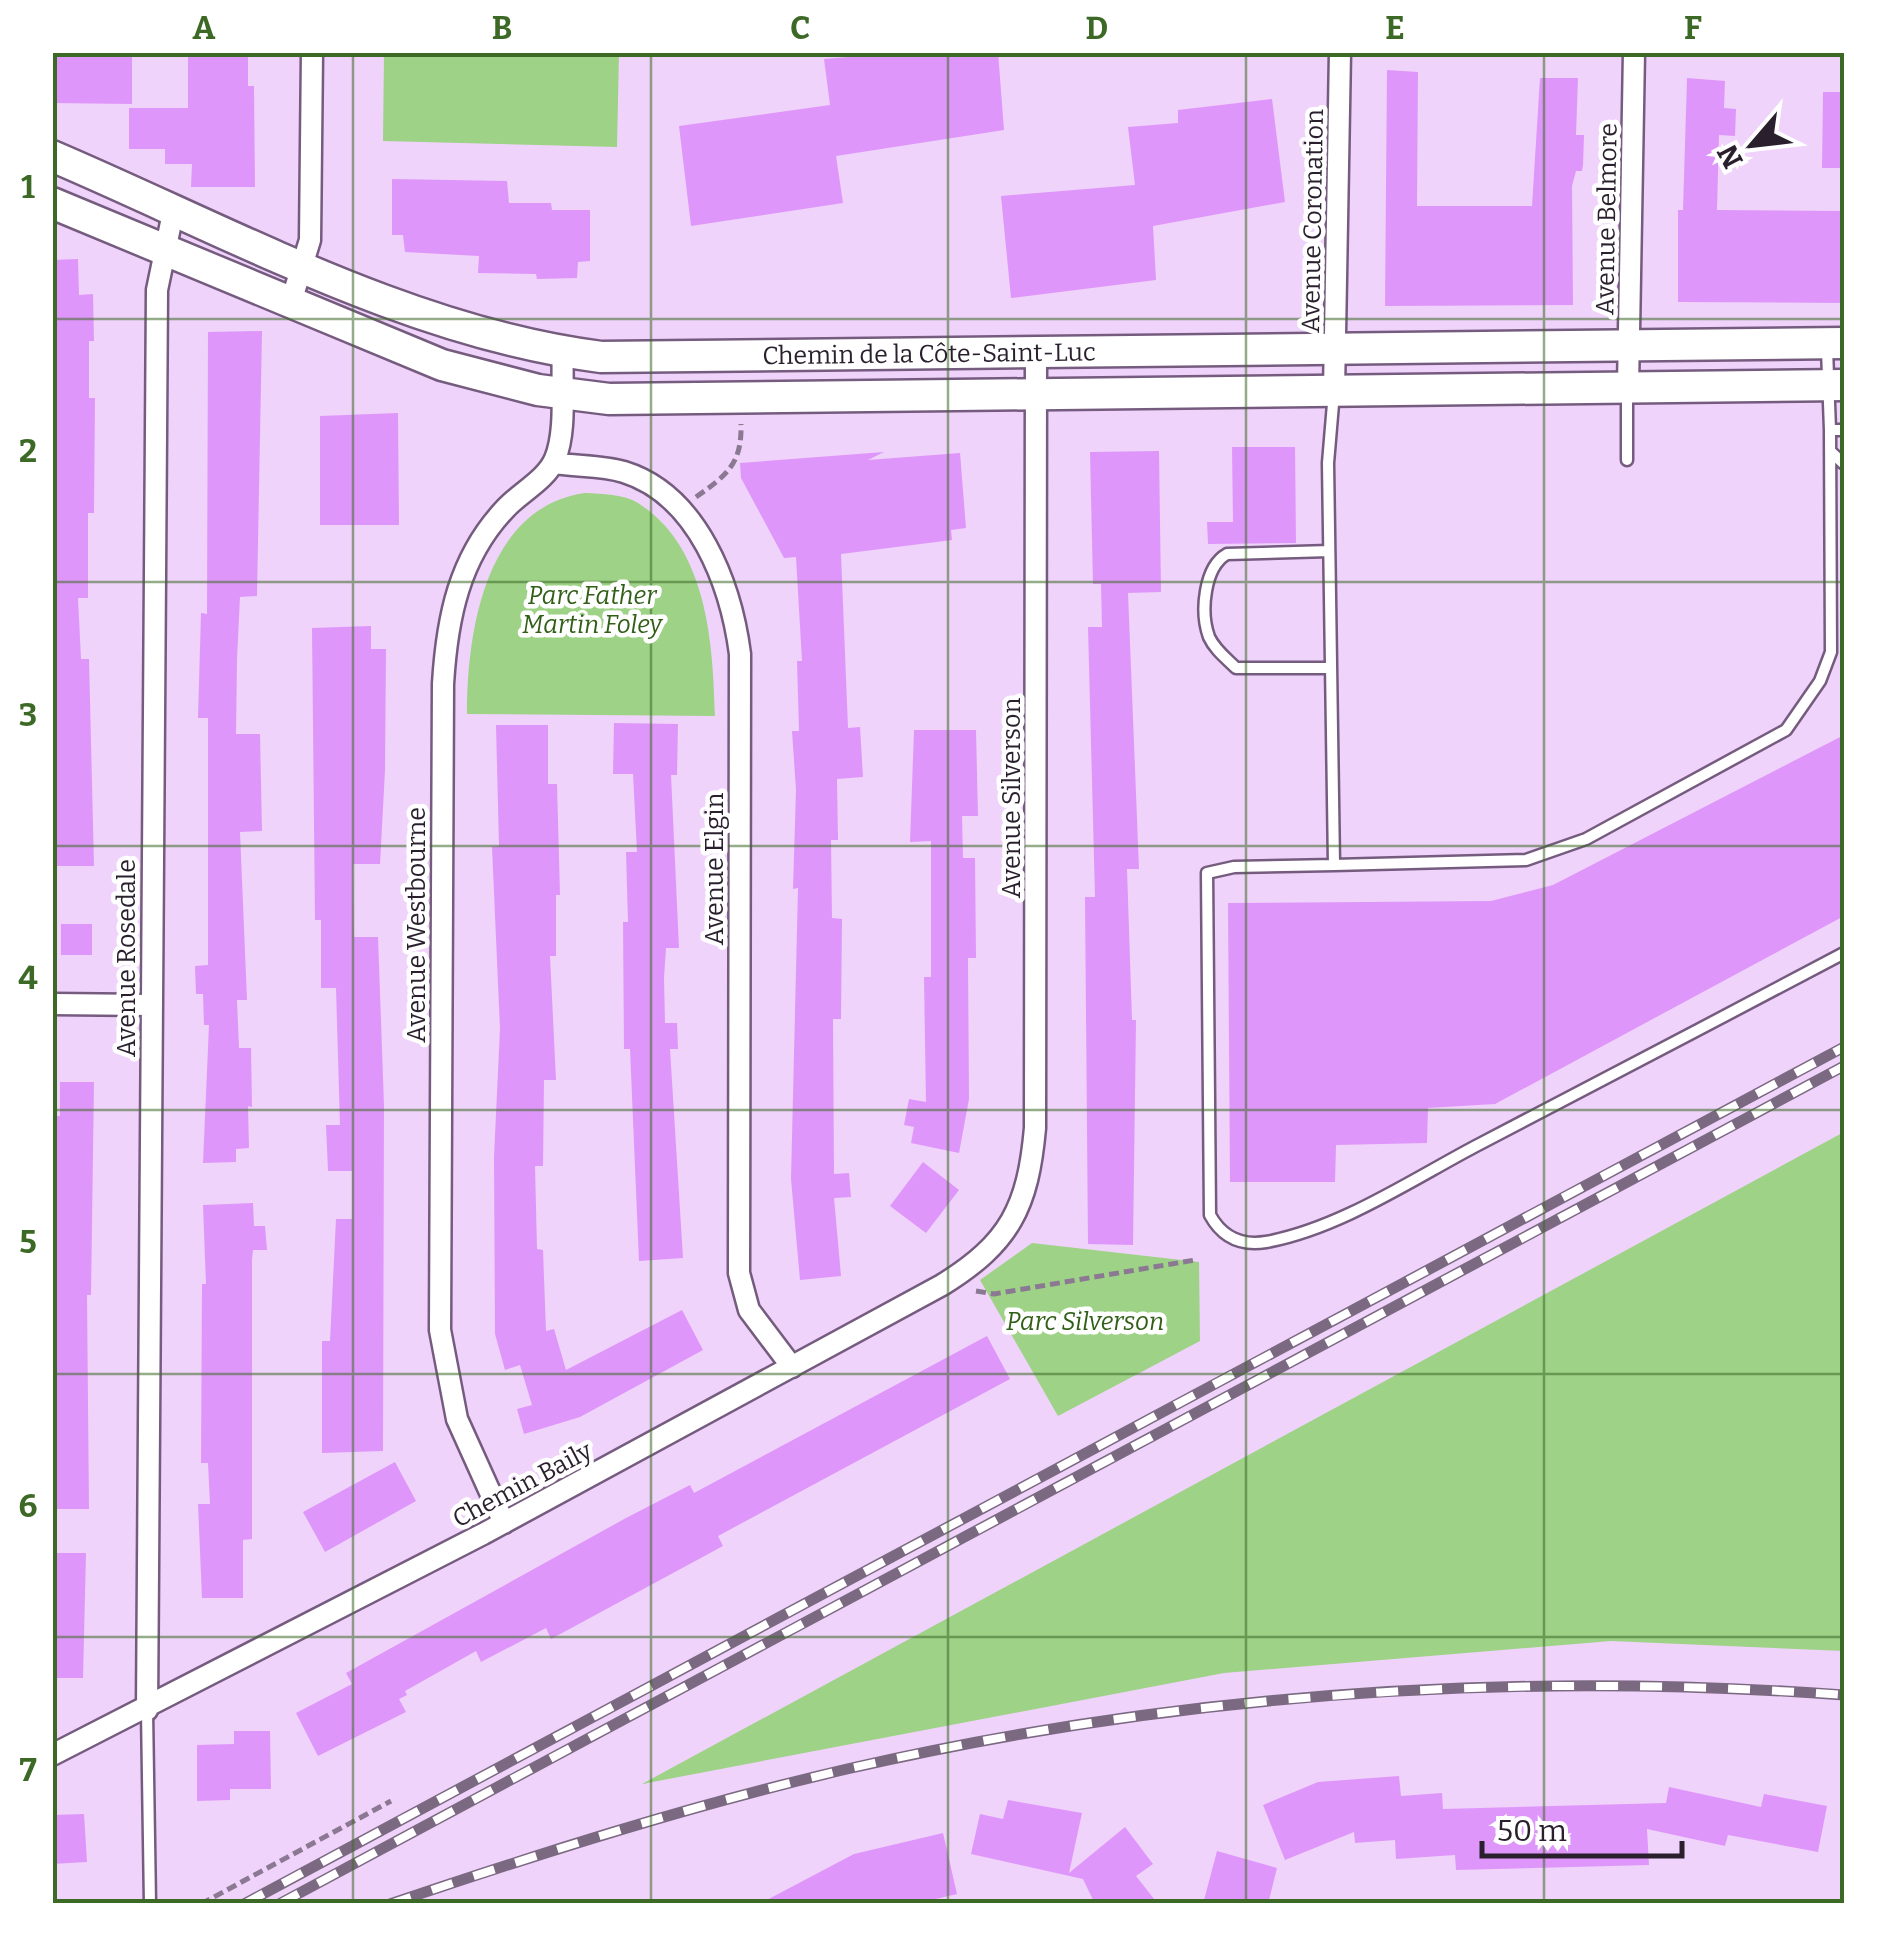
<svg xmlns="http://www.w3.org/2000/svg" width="1897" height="1956" font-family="Bitter,serif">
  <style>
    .green { fill: #9ed287 }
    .building { fill: #df96fa }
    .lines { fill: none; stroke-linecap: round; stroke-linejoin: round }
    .lane-casing { stroke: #755c7f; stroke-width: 15 }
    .street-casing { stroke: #755c7f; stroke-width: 25 }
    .secondary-casing { stroke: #755c7f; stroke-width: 35 }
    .path { stroke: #8b7892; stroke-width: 5; stroke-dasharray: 10 5; stroke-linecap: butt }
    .lane { stroke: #fff; stroke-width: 10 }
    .street { stroke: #fff; stroke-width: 20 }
    .secondary { stroke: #fff; stroke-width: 30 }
    .rail-casing { stroke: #7b6982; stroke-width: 11 }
    .rail { stroke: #fff; stroke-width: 8; stroke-dasharray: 22; stroke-linecap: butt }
    .grid { fill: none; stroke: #3d6926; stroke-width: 2.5; stroke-opacity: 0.55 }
    .labels { text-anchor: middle; stroke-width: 9; stroke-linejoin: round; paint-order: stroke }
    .street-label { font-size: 25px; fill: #291f2d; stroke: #fff }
    .park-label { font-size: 25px; font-style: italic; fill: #325f18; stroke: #fff }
    .neatline { fill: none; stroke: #3d6926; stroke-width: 4 }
    .grid-label { font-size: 32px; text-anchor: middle; font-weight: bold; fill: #3d6926 }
  </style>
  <rect width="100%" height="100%" fill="#efd3fa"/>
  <path class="green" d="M 384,53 L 619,53 L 617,147 L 383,141 Z
    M 585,493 C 602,494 624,494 638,503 C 708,547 713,645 715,716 L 467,714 C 467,632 485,507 585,493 Z
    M 1844,1132 L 1844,1651 L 1611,1641 L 1224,1673 L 642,1784 Z
    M 1032,1243 L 1199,1262 L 1200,1341 L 1058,1416 L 980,1280 Z"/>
  <path class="building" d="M 52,52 L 132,52 L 132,104 L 52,103 Z
    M 188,52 L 248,52 L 248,86 L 254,86 L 255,187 L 191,187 L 192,164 L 165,164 L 165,149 L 129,149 L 129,108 L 188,108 Z
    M 908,52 L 998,52 L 1004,130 L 836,156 L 843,203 L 691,226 L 679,126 L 830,105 L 824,59 Z
    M 1387,70 L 1418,72 L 1417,206 L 1532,206 L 1540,78 L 1578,78 L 1576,135 L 1584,135 L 1583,165 L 1582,171 L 1576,171 L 1572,186 L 1573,305 L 1385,306 Z
    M 1687,78 L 1725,81 L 1724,108 L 1736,109 L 1735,136 L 1719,135 L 1717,210 L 1844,211 L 1844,303 L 1678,302 L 1678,210 L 1683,210 Z
    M 1823,92 L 1844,92 L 1844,168 L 1822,168 Z
    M 1272,99 L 1285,202 L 1153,226 L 1156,280 L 1011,298 L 1001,196 L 1135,185 L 1128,127 L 1178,123 L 1178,110 Z
    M 392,179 L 507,181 L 509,203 L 551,203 L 552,210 L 590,210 L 590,261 L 578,262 L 577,278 L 537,279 L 536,274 L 478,273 L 479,256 L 405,252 L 403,235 L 392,235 Z
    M 78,259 L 79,295 L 93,294 L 94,341 L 89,341 L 89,398 L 95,398 L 94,513 L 88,513 L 88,598 L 78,598 L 81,659 L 89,659 L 94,866 L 52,866 L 52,260 Z
    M 262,331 L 257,596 L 240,597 L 237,659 L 236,734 L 260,734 L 262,831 L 240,832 L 247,1000 L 237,1000 L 239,1048 L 251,1048 L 252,1107 L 248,1106 L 249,1148 L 236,1149 L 236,1162 L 203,1163 L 209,1025 L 204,1025 L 203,994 L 196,994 L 195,966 L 208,965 L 208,718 L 198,718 L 201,613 L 207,614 L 208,332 Z
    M 398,413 L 399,525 L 320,525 L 320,416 Z
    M 1232,447 L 1295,447 L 1296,543 L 1208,544 L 1207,522 L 1233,522 Z
    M 1159,451 L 1161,592 L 1128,593 L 1139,869 L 1127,869 L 1132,1020 L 1136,1020 L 1133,1245 L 1088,1244 L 1085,897 L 1095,897 L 1088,627 L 1102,627 L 1101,584 L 1093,584 L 1090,452 Z
    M 884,452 L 868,460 L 960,453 L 966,528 L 951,530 L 952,540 L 841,554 L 848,728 L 860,727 L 863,777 L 837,779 L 838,840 L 831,840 L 832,918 L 842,919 L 841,1019 L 833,1019 L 834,1174 L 849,1173 L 851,1197 L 834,1198 L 841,1276 L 800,1280 L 791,1179 L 798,888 L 793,889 L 796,790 L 792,731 L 799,731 L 797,661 L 802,661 L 796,557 L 784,558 L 741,478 L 740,463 Z
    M 371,626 L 371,649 L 386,649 L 385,770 L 380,864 L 353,864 L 354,937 L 378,937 L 384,1105 L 383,1451 L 322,1453 L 322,1341 L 330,1341 L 336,1219 L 352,1219 L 352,1171 L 328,1171 L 326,1125 L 340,1125 L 336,988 L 321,988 L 321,920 L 315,920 L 312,628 Z
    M 614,723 L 678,724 L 677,775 L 671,775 L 679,948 L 666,948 L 664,978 L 665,1023 L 677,1023 L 678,1049 L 670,1049 L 683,1258 L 639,1261 L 630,1049 L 624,1049 L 623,922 L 628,922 L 626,852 L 637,852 L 633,774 L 613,774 Z
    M 496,725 L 548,725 L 548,784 L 557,784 L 560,895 L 556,895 L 556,956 L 550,956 L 556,1080 L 544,1080 L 543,1166 L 535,1166 L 537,1249 L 543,1250 L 546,1331 L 554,1329 L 566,1370 L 682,1310 L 703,1350 L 580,1417 L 524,1434 L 517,1409 L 532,1405 L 520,1365 L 505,1370 L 495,1334 L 494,1157 L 500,1029 L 492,847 L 499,846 Z
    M 914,730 L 976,730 L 978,816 L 962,816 L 963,858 L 975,858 L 976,958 L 968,958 L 969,1099 L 959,1153 L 911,1143 L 914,1127 L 904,1125 L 909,1099 L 926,1102 L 924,977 L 931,977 L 931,841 L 910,842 Z
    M 1844,735 L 1844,916 L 1495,1104 L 1428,1108 L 1427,1143 L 1336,1145 L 1335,1182 L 1230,1182 L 1228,903 L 1491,901 L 1553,885 Z
    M 61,924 L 92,924 L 92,955 L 61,955 Z
    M 60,1082 L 94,1082 L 91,1295 L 87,1295 L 89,1509 L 52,1509 L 52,1116 L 60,1116 Z
    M 923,1162 L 959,1190 L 926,1233 L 890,1206 Z
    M 253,1203 L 254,1226 L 265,1226 L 267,1250 L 253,1250 L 252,1260 L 252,1539 L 243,1540 L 243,1598 L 202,1598 L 198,1504 L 210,1504 L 208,1463 L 201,1463 L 202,1284 L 206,1284 L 203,1205 Z
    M 987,1336 L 1010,1379 L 718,1536 L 723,1546 L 551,1639 L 546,1628 L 481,1662 L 476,1651 L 405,1691 L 407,1695 L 399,1699 L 406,1712 L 318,1756 L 296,1713 L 352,1684 L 346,1673 L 626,1518 L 690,1485 L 694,1493 Z
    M 395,1462 L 416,1501 L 325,1552 L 303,1512 Z
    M 52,1553 L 86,1553 L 83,1678 L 52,1678 Z
    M 234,1731 L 270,1731 L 271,1789 L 230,1789 L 230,1800 L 197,1801 L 197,1745 L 234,1744 Z
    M 1399,1776 L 1401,1796 L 1442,1793 L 1443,1809 L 1666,1803 L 1669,1787 L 1761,1807 L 1764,1794 L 1827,1806 L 1818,1852 L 1728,1835 L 1725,1846 L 1647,1829 L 1649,1865 L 1456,1870 L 1455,1855 L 1396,1859 L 1395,1840 L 1355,1843 L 1354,1832 L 1285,1860 L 1263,1805 L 1318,1782 Z
    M 1008,1800 L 1082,1813 L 1069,1873 L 1125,1827 L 1153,1864 L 1136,1876 L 1158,1904 L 1095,1904 L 1083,1879 L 971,1854 L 980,1814 L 1003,1819 Z
    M 84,1814 L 87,1862 L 52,1864 L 52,1815 Z
    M 943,1833 L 957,1894 L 914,1904 L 759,1904 L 854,1854 Z
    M 1217,1851 L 1277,1868 L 1268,1904 L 1203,1904 Z"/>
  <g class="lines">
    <defs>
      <path id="lane" d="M 1827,349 L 1830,430 L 1844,430
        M 1334,392 L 1328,463 L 1334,865 L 1526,860 L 1586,839 L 1786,730 L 1820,681 L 1831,652 L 1830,430
        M 1830,451 L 1844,464
        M 1627,460 L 1627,393
        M 1329,551 L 1227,554 C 1204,567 1200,612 1209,637 C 1215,650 1226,658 1236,668 L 1331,668
        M 1334,865 L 1234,867 L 1207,873 L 1210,1215 C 1222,1237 1241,1246 1266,1242 C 1338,1229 1410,1181 1474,1147 C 1597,1083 1721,1018 1844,953
        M 147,1711 L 150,1904"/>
      <path id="street" d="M 291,302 L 310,240 L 312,52
        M 1628,387 L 1634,52
        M 1334,391 L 1340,52
        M 554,463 C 577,467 601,465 624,472 C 698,495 731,585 740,654 L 739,1273 L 749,1310 L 792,1367
        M 52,1004 L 150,1005
        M 504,1523 L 457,1419 L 440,1330 L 443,684 C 447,618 459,557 506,508 C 521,492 546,480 555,459 C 567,430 561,385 563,352
        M 147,1710 L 157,290 L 174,208
        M 52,1755 L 483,1534 L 942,1285 C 1010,1243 1028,1207 1035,1128 L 1036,353"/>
      <g id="secondary">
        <path id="s1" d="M 52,156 C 228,231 410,333 601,357 L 1844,343"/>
        <path d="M 52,203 L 442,365 L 538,390 L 609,399 L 1844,385"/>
      </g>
    </defs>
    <use href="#lane" class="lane-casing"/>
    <use href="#street" class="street-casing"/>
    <use href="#secondary" class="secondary-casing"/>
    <path class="path" d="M 696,497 C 727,475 742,464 741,424
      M 976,1291 L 994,1294 L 1195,1260
      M 201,1904 L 391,1801"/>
    <use href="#lane" class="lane"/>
    <use href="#street" class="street"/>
    <use href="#secondary" class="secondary"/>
    <defs>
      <path id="rail" d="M 244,1904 L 1844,1047
        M 279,1904 L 1844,1066
        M 390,1904 C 541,1853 692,1805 847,1769 C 1174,1694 1510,1671 1844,1695"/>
    </defs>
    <use href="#rail" class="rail-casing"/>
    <use href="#rail" class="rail"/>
  </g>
  <path class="grid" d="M 353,52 L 353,1904M 651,52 L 651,1904M 948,52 L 948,1904M 1246,52 L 1246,1904M 1544,52 L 1544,1904M 52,319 L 1844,319M 52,582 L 1844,582M 52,846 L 1844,846M 52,1110 L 1844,1110M 52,1374 L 1844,1374M 52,1637 L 1844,1637"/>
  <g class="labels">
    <g class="street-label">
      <text transform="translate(1606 219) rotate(-89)" y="9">Avenue Belmore</text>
      <text transform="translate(1312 221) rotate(-89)" y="9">Avenue Coronation</text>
      <text dy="9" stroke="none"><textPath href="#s1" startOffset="915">Chemin de la Côte-Saint-Luc</textPath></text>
      <text transform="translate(1011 798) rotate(-90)" y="9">Avenue Silverson</text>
      <text transform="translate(714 869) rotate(-90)" y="9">Avenue Elgin</text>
      <text transform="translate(416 925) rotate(-90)" y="9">Avenue Westbourne</text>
      <text transform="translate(126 958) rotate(-90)" y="9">Avenue Rosedale</text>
      <text transform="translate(522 1484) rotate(-28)" y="9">Chemin Baily</text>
    </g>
    <g class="park-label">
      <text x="592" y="604">Parc Father<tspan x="592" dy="29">Martin Foley</tspan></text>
      <text x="1085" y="1330">Parc Silverson</text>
    </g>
  </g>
  <rect width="1897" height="1956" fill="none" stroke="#ffffff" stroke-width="110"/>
  <g transform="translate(1752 145) rotate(242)" stroke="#ffffff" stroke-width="8" paint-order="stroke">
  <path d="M0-8L18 38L0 25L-18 38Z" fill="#291f2d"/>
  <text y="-15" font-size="28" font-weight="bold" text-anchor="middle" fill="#291f2d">N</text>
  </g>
  <path d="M1482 1841v15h200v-15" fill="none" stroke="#291f2d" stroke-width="5"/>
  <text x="1497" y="1841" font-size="30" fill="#291f2d" stroke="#ffffff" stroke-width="8" paint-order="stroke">50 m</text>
  <rect x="55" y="55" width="1787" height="1846" class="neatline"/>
  <g class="grid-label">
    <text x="204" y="39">A</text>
    <text x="502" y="39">B</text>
    <text x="800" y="39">C</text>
    <text x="1097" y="39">D</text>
    <text x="1395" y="39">E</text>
    <text x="1693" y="39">F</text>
    <text x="28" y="198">1</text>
    <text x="28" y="462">2</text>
    <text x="28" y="726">3</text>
    <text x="28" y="989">4</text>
    <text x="28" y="1253">5</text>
    <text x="28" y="1517">6</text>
    <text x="28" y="1781">7</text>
  </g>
</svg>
